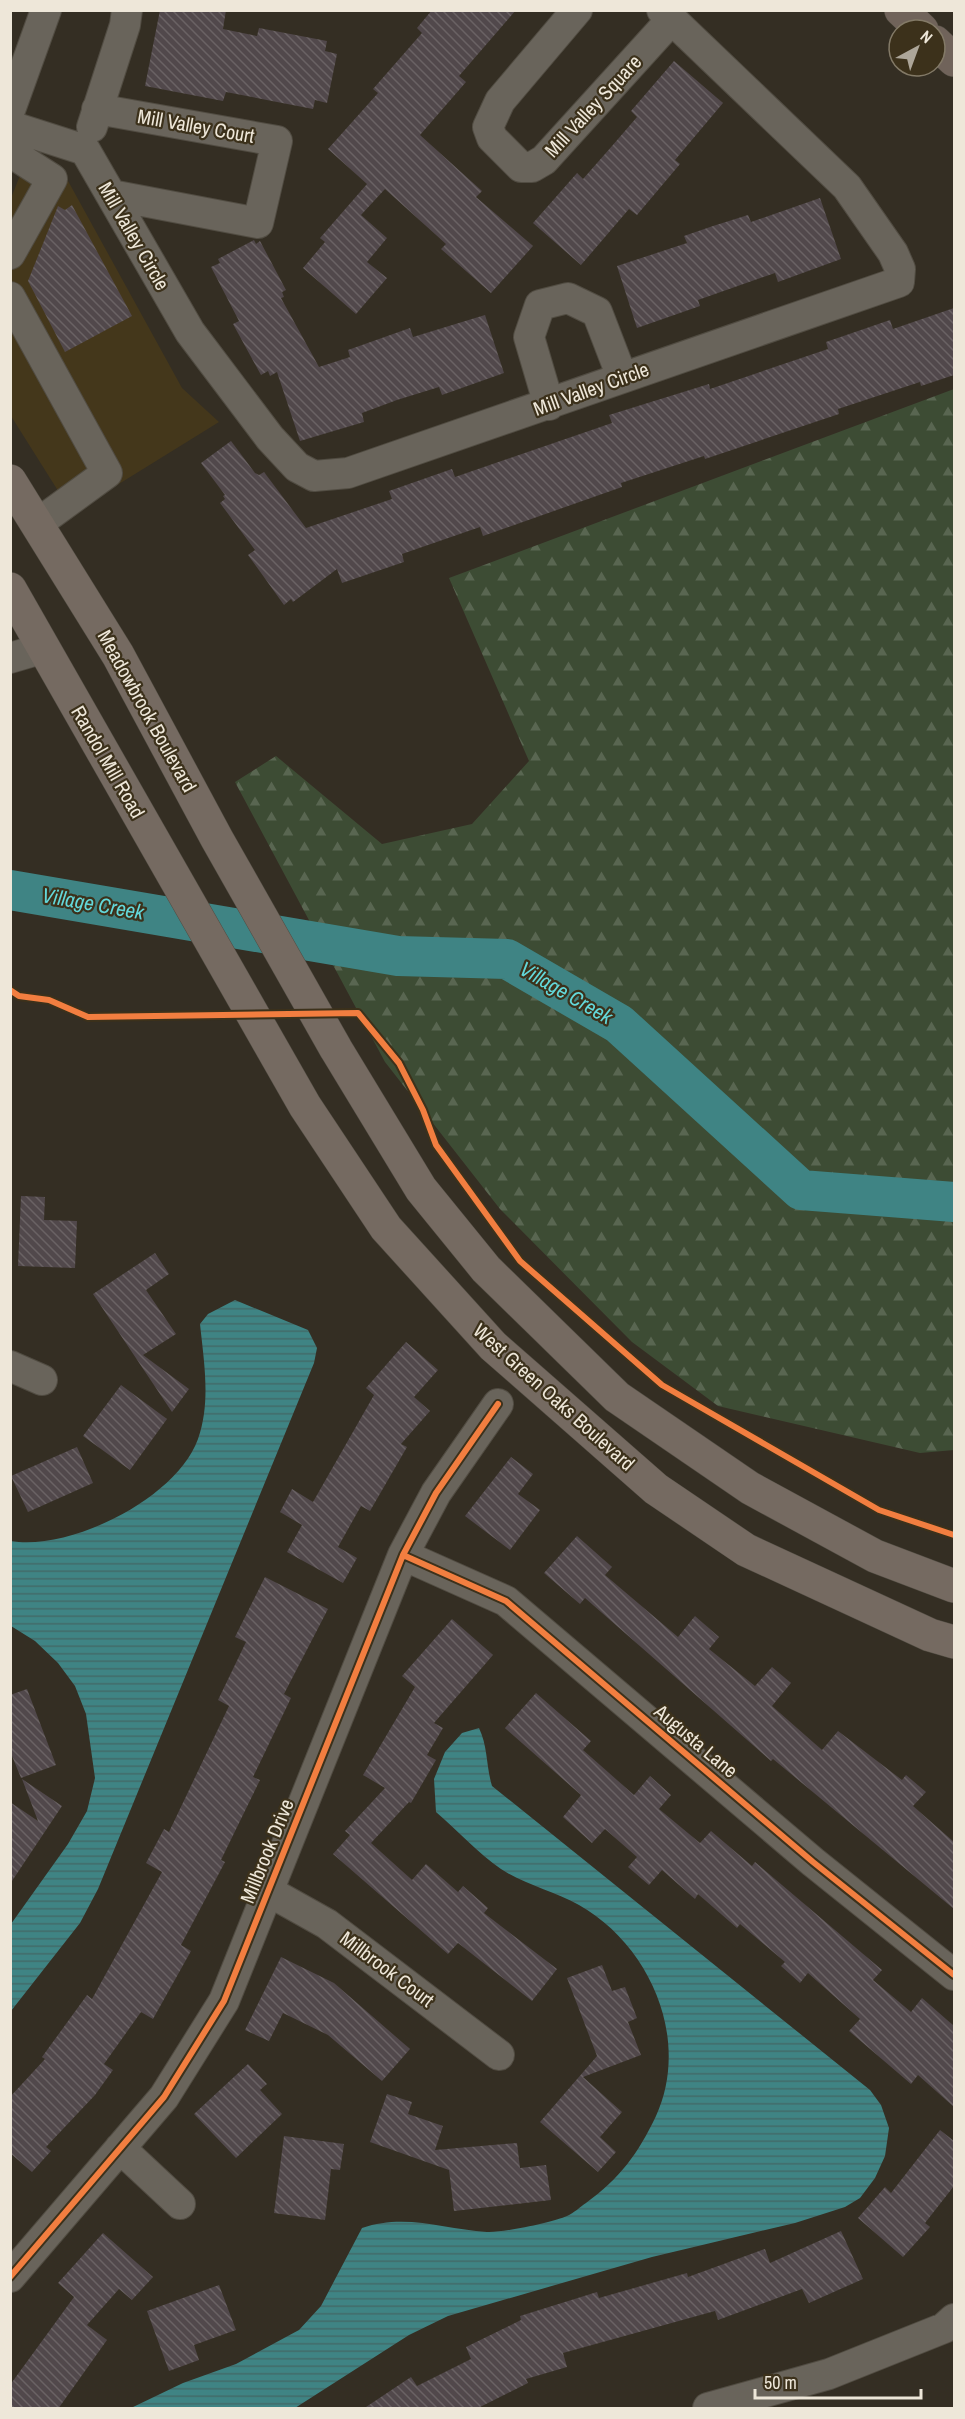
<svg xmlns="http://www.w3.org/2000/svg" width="965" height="2419" font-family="'Archivo Narrow',sans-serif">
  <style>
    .built { fill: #44371b }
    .forest { fill: url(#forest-firs) }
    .water { fill: url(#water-rules) }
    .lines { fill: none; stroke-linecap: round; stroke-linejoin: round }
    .river { stroke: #3f8484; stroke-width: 40 }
    .building { fill: url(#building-back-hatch) }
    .minor-casing { stroke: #514c42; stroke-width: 32 }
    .major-casing { stroke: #514c42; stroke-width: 34 }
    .highway-casing { stroke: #514c42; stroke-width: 34 }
    .minor { stroke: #69645b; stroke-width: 30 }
    .major { stroke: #756a61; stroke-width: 33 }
    .highway { stroke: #70635a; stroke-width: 33 }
    .cycleway-casing { stroke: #3c311b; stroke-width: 10 }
    .cycleway { stroke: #f27e40; stroke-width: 6 }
    .labels { text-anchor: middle; stroke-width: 4.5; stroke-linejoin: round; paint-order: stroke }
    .street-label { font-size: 20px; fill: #eee7d9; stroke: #3c311b }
    .water-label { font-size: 21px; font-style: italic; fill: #63d8da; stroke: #3c311b }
  </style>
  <defs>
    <pattern id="forest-firs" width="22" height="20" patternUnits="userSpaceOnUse" patternTransform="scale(1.5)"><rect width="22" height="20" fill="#3d4c34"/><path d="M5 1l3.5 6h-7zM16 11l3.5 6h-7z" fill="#596651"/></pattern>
    <pattern id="water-rules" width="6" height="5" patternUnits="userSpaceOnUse" patternTransform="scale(1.5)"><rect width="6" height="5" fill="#3f8484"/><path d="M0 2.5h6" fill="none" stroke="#426b69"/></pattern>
    <pattern id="building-back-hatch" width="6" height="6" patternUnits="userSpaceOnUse" patternTransform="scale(1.5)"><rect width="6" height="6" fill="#51484b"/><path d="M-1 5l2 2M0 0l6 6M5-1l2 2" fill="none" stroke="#6a6264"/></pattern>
  </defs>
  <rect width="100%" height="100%" fill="#342e23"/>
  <path class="built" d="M 62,170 L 182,388 L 219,422 L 72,513 L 11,416 L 11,198 L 21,173 Z"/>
  <path class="forest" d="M 954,389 L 954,1450 L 920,1453 L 718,1406 L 632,1342 L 500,1209 L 385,1062 L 235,782 L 276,756 L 382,844 L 472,824 L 529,761 L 449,578 Z"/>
  <path class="water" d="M 235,1300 L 308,1330 L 317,1348 L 314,1363 L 98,1889 L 80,1923 L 11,2011 L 11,1924 L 68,1844 L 87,1811 L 95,1778 L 86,1714 L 75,1686 L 58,1663 L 35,1641 L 11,1626 L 11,1541 C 71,1551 177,1498 198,1439 C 211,1402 204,1362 200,1324 L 208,1314 Z
    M 479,1728 C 488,1747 486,1766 492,1786 L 870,2090 L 881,2105 L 889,2128 L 885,2156 L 875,2178 L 860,2198 L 845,2207 L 795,2223 L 652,2257 L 448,2316 L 409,2335 L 295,2408 L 131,2408 L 183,2383 L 236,2364 L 299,2330 L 321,2306 L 362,2228 C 405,2213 444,2229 487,2232 C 502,2233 554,2222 567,2216 C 574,2213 580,2207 586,2203 C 620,2178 638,2154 656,2116 C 691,2039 650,1945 579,1905 C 554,1891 525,1885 501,1869 C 478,1853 457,1830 436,1812 L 434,1779 L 445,1752 L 462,1733 Z"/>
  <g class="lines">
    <path class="river" d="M 10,890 L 398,956 L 507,959 L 619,1024 L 801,1190 L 954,1202"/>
  </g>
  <path class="building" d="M 160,10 L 226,10 L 223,29 L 257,36 L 259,28 L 327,41 L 325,51 L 337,54 L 327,103 L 315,100 L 313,109 L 226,92 L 223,101 L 145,86 Z
    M 432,10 L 516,10 L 459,76 L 466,82 L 420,135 L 482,191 L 476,197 L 533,246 L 491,293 L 441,249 L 446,244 L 385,189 L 361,215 L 387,238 L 367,262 L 387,278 L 356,314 L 303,268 L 325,242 L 320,238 L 367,184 L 328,149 L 378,93 L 373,89 L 422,33 L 417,28 Z
    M 674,61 L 723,103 L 675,160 L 680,164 L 637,215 L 629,209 L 581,265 L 533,223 L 577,173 L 583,179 L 612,146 L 637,117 L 631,111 Z
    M 820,198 L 841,259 L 778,282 L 775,273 L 698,300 L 700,306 L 637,328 L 617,266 L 687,243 L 684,236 L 713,226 L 748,215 L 751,222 Z
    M 72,205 L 132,316 L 65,352 L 28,281 L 58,206 L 65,210 Z
    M 254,240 L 256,244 L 260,241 L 286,290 L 282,292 L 284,297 L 281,298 L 319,367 L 350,357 L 348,350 L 410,328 L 413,337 L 485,315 L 504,373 L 442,395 L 439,387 L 397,400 L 362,413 L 364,422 L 300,441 L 277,372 L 270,376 L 268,371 L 261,375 L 233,324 L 239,321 L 211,267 L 220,263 L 218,259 Z
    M 954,308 L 954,375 L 921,386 L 920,382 L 838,409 L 839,414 L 705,459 L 704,456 L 621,483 L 622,487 L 483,536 L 480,527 L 402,554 L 404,562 L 342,583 L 337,569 L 293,602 L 291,599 L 284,605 L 248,555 L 255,550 L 220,503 L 225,499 L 223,496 L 225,495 L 201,463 L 231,441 L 255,473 L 259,475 L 264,472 L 306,528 L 392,499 L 389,491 L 452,469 L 455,477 L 612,423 L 609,415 L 709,384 L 710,389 L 828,349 L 826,342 L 890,320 L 893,329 Z
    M 21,1196 L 45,1197 L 44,1220 L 77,1221 L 75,1268 L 18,1266 Z
    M 155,1253 L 169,1274 L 146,1290 L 176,1334 L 143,1355 L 189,1389 L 172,1412 L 93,1294 Z
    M 406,1342 L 438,1370 L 414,1397 L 430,1411 L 401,1444 L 407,1447 L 370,1511 L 361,1506 L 338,1547 L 357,1558 L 343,1583 L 287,1552 L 302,1525 L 280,1512 L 292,1489 L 313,1502 L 374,1395 L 366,1388 Z
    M 121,1385 L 167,1419 L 130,1470 L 83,1436 Z
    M 77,1447 L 93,1483 L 28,1512 L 11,1476 Z
    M 511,1457 L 533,1474 L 518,1494 L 540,1510 L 510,1550 L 465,1516 Z
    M 577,1536 L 612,1567 L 605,1575 L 678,1637 L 695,1616 L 719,1637 L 709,1649 L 755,1686 L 772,1667 L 791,1683 L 772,1706 L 822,1750 L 838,1731 L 902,1780 L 906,1775 L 926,1792 L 913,1806 L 954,1842 L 954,1909 L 773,1759 L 771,1761 L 585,1598 L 580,1604 L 544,1573 Z
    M 265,1577 L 328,1609 L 284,1694 L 291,1698 L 253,1777 L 260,1780 L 221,1860 L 225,1862 L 181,1945 L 191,1951 L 153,2019 L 141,2012 L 104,2064 L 113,2070 L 95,2095 L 46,2147 L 51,2151 L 32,2172 L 10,2153 L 10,2097 L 45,2059 L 42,2057 L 87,1995 L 92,1999 L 162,1872 L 146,1863 L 164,1829 L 169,1832 L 229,1706 L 218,1700 L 246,1642 L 235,1637 Z
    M 452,1619 L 493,1655 L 434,1723 L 443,1728 L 427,1755 L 436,1760 L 411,1803 L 409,1802 L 371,1843 L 412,1880 L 426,1864 L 458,1892 L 463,1886 L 488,1908 L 484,1913 L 557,1969 L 532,2001 L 458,1943 L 448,1954 L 333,1854 L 350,1835 L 345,1831 L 385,1788 L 363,1775 L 415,1687 L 402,1676 Z
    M 27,1689 L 56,1765 L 21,1778 L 10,1751 L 10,1695 Z
    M 536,1693 L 591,1741 L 583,1750 L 634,1795 L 650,1776 L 671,1795 L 659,1809 L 700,1843 L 711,1831 L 752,1866 L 755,1862 L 882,1970 L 873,1980 L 911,2012 L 922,1998 L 954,2026 L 954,2107 L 918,2075 L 911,2084 L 849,2031 L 860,2019 L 808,1973 L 800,1983 L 781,1966 L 785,1962 L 740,1924 L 737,1928 L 698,1894 L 695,1899 L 662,1870 L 649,1885 L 628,1867 L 637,1857 L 605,1829 L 592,1843 L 563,1817 L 581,1795 L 505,1728 Z
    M 22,1779 L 62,1806 L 10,1884 L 10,1802 L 38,1821 Z
    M 281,1957 L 334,1983 L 410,2049 L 382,2081 L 328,2035 L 283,2013 L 269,2041 L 245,2030 Z
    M 602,1965 L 612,1991 L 625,1987 L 637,2018 L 628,2022 L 641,2055 L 583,2077 L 622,2112 L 600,2137 L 616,2152 L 598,2172 L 540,2122 L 597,2056 L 567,1978 Z
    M 248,2064 L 267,2084 L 260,2090 L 282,2114 L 236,2158 L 194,2114 Z
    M 387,2094 L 412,2102 L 408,2114 L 443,2126 L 435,2150 L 517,2143 L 520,2168 L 546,2165 L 551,2200 L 454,2211 L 449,2170 L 370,2142 Z
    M 940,2130 L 954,2141 L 954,2186 L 925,2223 L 930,2227 L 903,2257 L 858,2218 L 885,2187 L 891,2193 Z
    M 284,2136 L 344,2144 L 340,2170 L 331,2169 L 325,2220 L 274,2213 Z
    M 841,2231 L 863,2279 L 809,2303 L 802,2289 L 718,2320 L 715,2311 L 563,2353 L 567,2367 L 526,2379 L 528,2383 L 476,2409 L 363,2409 L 411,2377 L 417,2386 L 471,2359 L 466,2347 L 521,2320 L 520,2316 L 597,2292 L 599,2298 L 687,2273 L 688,2277 L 765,2249 L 770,2263 Z
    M 103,2233 L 153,2277 L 132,2300 L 119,2289 L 87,2325 L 107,2340 L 58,2409 L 10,2409 L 10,2385 L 74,2297 L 58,2283 Z
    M 219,2285 L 236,2330 L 194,2345 L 199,2360 L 169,2371 L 147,2311 Z"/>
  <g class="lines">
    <defs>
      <path id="minor" d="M 577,10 L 500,101 L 488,127 L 492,138 L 521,167 L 532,167 L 544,160 L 672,19
        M 97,109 L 277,141 L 258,223 L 111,195
        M 10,110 L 46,10
        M 10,126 L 85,150 L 190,332 L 270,438 L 297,467 L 314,476 L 348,473 L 899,282 L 900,269 L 893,253 L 847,187 L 662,10
        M 92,127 L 125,25 L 127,10
        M 10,152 L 52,179 L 10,254
        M 10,297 L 107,473 L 37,524
        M 549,405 L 529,337 L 540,305 L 568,298 L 597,312 L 622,377
        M 10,658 L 44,648
        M 10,1366 L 42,1380
        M 403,1555 L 506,1601 L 813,1862 L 954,1975
        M 268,1891 L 327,1924 L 499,2055
        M 120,2148 L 180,2204
        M 10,2277 L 164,2097 L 224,2001 L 403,1555 L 436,1493 L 498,1404
        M 708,2408 L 829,2374 L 944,2328 L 954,2319"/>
      <path id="major" d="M 10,481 L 118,655 L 217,839 L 336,1049 L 421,1189 L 486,1269 L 617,1397 L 750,1488 L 875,1556 L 954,1586
        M 10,589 L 305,1106 L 386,1228 L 493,1346 L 656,1489 L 746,1550 L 930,1635 L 954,1642"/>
      <path id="highway" d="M 901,10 L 922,30
        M 935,42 L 954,60"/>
    </defs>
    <use href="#minor" class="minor-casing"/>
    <use href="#major" class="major-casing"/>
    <use href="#highway" class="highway-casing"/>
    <use href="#minor" class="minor"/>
    <use href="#major" class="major"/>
    <use href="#highway" class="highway"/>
    <defs>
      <path id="cycleway" d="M 10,990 L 19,996 L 49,1000 L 88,1017 L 358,1013 L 399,1063 L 423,1110 L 436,1145 L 520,1261 L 662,1385 L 879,1510 L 954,1535
        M 403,1555 L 506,1601 L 813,1862 L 954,1975
        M 10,2277 L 164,2097 L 224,2001 L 403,1555 L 436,1493 L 498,1404"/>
    </defs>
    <use href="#cycleway" class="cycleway-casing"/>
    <use href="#cycleway" class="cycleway"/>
  </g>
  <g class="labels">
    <g class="street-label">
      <text transform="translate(593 106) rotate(-47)" y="7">Mill Valley Square</text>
      <text transform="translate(196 126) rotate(10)" y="7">Mill Valley Court</text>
      <text transform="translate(134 236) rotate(60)" y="7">Mill Valley Circle</text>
      <text transform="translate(591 389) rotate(-20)" y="7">Mill Valley Circle</text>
      <text transform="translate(147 711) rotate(61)" y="7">Meadowbrook Boulevard</text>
      <text transform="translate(108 762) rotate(60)" y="7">Randol Mill Road</text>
      <text transform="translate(554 1397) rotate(42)" y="7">West Green Oaks Boulevard</text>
      <text transform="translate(696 1741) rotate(40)" y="7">Augusta Lane</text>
      <text transform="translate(267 1851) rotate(-68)" y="7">Millbrook Drive</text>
      <text transform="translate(387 1969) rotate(37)" y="7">Millbrook Court</text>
    </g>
    <g class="water-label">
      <text transform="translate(93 904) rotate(10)" y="7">Village Creek</text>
      <text transform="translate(566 993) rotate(30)" y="7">Village Creek</text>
    </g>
  </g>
  <rect width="965" height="2419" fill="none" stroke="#eee7d9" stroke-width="24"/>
  <g transform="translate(917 48) rotate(41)"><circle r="28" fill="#3c311b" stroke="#837a67" stroke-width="1.5"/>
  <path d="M0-4.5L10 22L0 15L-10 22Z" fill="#ada699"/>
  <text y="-9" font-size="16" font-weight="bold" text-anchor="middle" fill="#eee7d9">N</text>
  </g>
  <path d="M755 2389v9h166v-9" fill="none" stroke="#eee7d9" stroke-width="3"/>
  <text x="764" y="2389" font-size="18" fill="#eee7d9" stroke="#3c311b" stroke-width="4.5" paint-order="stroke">50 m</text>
</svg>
